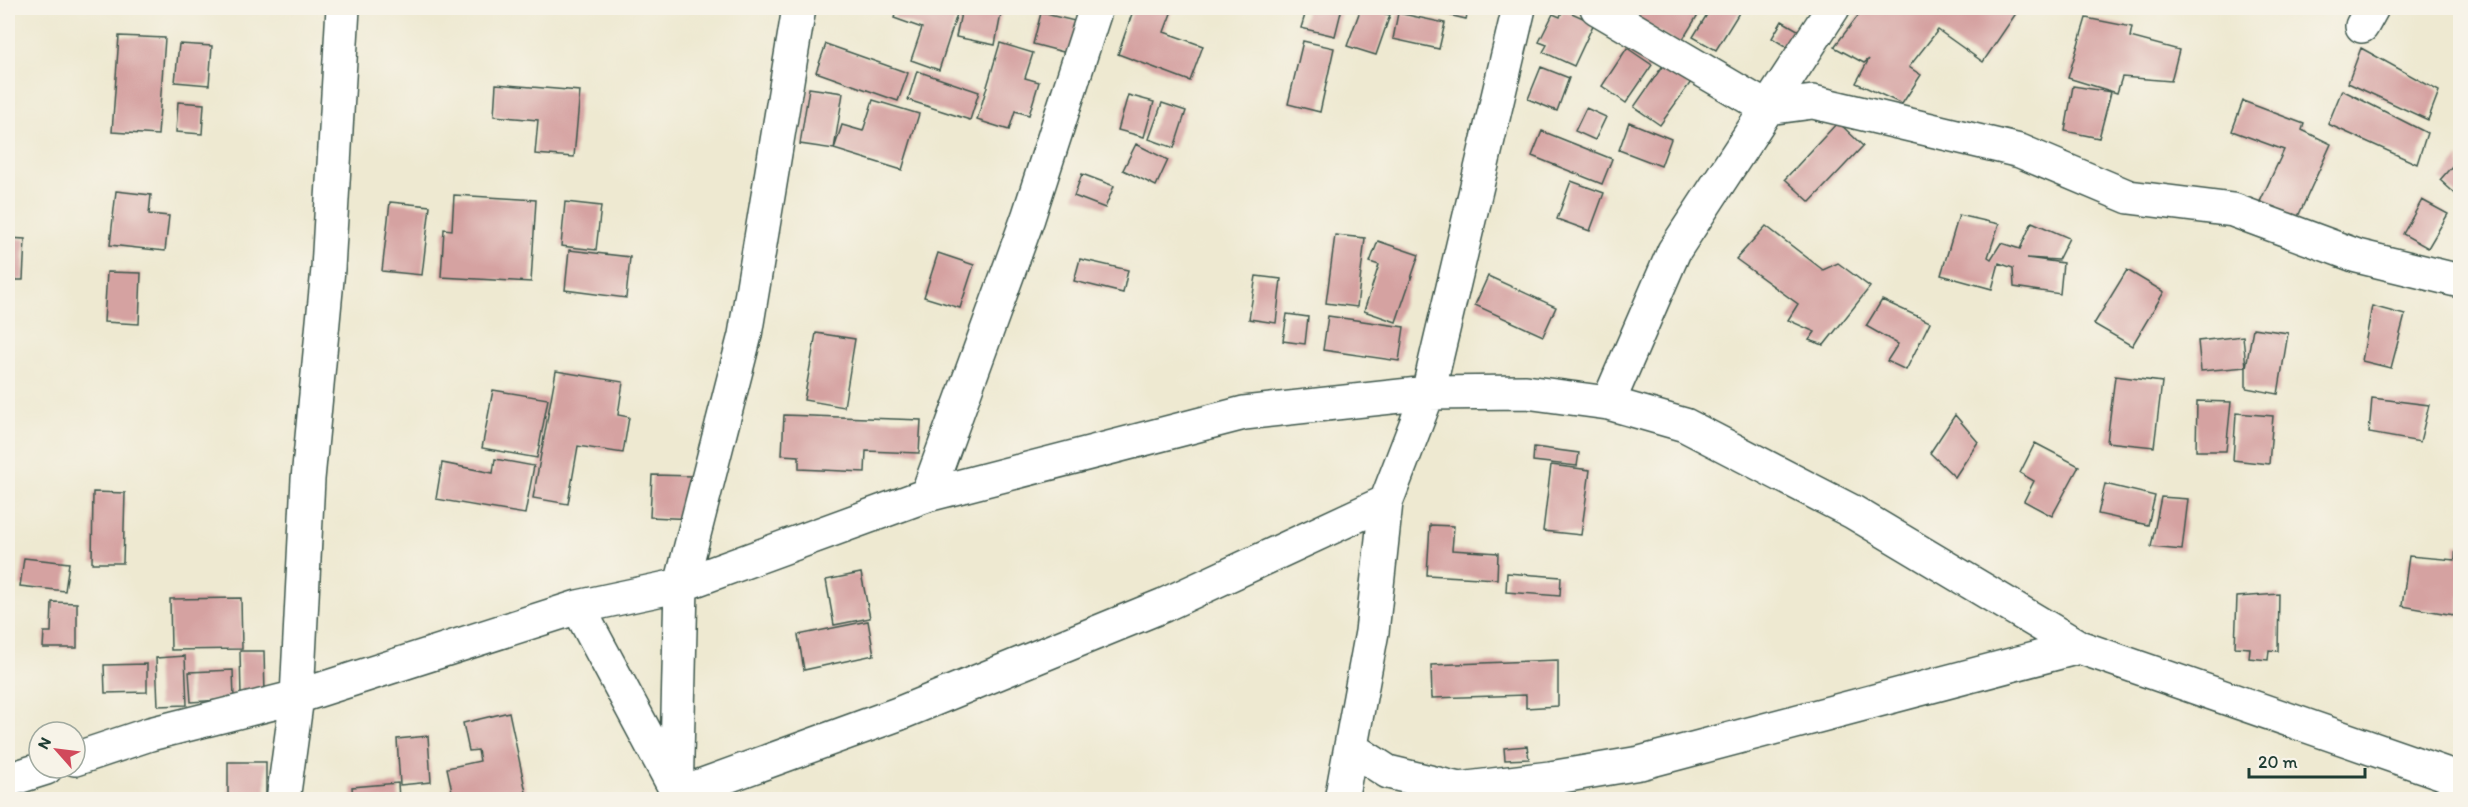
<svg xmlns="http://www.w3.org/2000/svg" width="2468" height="807" font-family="Itim,sans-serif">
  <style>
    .building { fill: #d5a2a1 }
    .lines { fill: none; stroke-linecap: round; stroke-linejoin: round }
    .minor-casing { stroke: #3e574c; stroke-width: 36 }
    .minor { stroke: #fff; stroke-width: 33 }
  </style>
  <rect width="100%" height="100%" fill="#f7f3e8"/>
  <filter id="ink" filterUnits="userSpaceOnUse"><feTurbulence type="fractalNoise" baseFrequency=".0167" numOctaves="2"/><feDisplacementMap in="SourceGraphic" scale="12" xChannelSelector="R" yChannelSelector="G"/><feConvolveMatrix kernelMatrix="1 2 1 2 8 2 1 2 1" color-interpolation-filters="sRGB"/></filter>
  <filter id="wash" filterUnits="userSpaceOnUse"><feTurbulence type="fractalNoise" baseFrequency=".008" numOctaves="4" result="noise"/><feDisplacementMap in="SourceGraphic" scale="24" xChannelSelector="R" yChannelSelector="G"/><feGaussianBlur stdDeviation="1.35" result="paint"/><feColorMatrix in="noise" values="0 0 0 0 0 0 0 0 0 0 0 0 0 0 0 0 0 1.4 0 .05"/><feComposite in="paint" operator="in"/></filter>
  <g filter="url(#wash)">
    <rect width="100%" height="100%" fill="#eee9d1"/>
    <g id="blocks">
      <path class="building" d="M 897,8 L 959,8 L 939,70 L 911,60 L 922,28 L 894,18 Z
        M 962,8 L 1001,14 L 995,45 L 956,37 Z
        M 1134,8 L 1173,8 L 1164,32 L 1203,46 L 1190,81 L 1118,54 Z
        M 1307,8 L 1342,8 L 1335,36 L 1301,28 Z
        M 1361,8 L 1390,15 L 1376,55 L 1347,46 Z
        M 1419,8 L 1469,8 L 1466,19 Z
        M 1618,8 L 1702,8 L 1680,44 Z
        M 1711,8 L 1742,8 L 1716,50 L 1693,37 Z
        M 1864,8 L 1920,8 L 1929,15 L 1935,8 L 2019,9 L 1983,62 L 1938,30 L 1909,67 L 1921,75 L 1902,104 L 1856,83 L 1869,59 L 1864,63 L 1834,47 Z
        M 1563,9 L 1594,23 L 1574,66 L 1543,52 L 1547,45 L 1539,42 L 1553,14 L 1560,17 Z
        M 1041,13 L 1079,22 L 1071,54 L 1033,44 Z
        M 1398,13 L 1445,23 L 1439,49 L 1393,39 Z
        M 2086,18 L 2132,27 L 2130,37 L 2179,50 L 2171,81 L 2122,77 L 2117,93 L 2068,78 Z
        M 1782,21 L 1803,33 L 1793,51 L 1772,38 Z
        M 119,36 L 165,38 L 158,135 L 112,132 Z
        M 1303,41 L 1334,48 L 1320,112 L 1288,104 Z
        M 1000,43 L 1033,53 L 1025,78 L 1039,82 L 1029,115 L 1015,111 L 1009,130 L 977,120 Z
        M 179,44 L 212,46 L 209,85 L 175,82 Z
        M 826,44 L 908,73 L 898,101 L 816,72 Z
        M 1627,48 L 1652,65 L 1626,103 L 1602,86 Z
        M 2361,48 L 2439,91 L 2428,120 L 2348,83 Z
        M 1664,64 L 1691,82 L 1660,125 L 1634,107 Z
        M 1541,67 L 1569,78 L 1557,111 L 1528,99 Z
        M 917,71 L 979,92 L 970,120 L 908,100 Z
        M 496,84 L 580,91 L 574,157 L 535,154 L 538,120 L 494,116 Z
        M 2073,86 L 2111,92 L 2099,138 L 2065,131 Z
        M 809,88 L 843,93 L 834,149 L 800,144 Z
        M 2342,90 L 2427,133 L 2417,164 L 2328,124 Z
        M 1128,95 L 1154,102 L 1144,137 L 1118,130 Z
        M 873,100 L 919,114 L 902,170 L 834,149 L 842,125 L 863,131 Z
        M 2243,101 L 2304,124 L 2302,130 L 2331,144 L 2296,221 L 2259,204 L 2284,150 L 2232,131 Z
        M 178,102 L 204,104 L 202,134 L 176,132 Z
        M 1162,103 L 1186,111 L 1174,148 L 1149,139 Z
        M 1586,108 L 1606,117 L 1595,140 L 1575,131 Z
        M 1629,122 L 1671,139 L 1661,166 L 1619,150 Z
        M 1838,122 L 1863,146 L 1810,202 L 1785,179 Z
        M 1542,131 L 1612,159 L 1602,184 L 1532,156 Z
        M 1136,144 L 1168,160 L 1156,186 L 1123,170 Z
        M 2460,157 L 2460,198 L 2440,180 Z
        M 1082,174 L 1114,186 L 1105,208 L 1074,196 Z
        M 1571,181 L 1604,193 L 1590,231 L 1557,219 Z
        M 116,191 L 151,195 L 149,214 L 169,216 L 165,251 L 110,245 Z
        M 454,195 L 536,200 L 531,282 L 441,277 L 444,229 L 452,230 Z
        M 2422,200 L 2448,214 L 2428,248 L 2403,234 Z
        M 390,202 L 430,206 L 422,275 L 382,271 Z
        M 565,202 L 601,206 L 596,250 L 561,246 Z
        M 1959,215 L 1999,224 L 1988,257 L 1991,259 L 2001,243 L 2020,249 L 2032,222 L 2069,238 L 2058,260 L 2027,258 L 2063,263 L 2060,294 L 2014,287 L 2013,268 L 1999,263 L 1992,289 L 1941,275 Z
        M 1766,226 L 1823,270 L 1838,263 L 1870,287 L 1824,345 L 1809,340 L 1815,332 L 1788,320 L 1798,304 L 1736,259 Z
        M 1335,235 L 1365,238 L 1357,307 L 1326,303 Z
        M 8,238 L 25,239 L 23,280 L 8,280 Z
        M 1378,241 L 1419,255 L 1396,322 L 1364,311 L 1379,265 L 1370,262 Z
        M 569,250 L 630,257 L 626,298 L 565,290 Z
        M 938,253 L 974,265 L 960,308 L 924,297 Z
        M 1080,259 L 1128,270 L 1123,293 L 1074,281 Z
        M 2127,270 L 2164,292 L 2132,346 L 2094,324 Z
        M 107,272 L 141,273 L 139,324 L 104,322 Z
        M 1256,276 L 1281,279 L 1276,323 L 1249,319 Z
        M 1488,276 L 1556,307 L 1543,336 L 1475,305 Z
        M 1882,300 L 1930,322 L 1906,370 L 1887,361 L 1898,344 L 1866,326 Z
        M 2372,306 L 2405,315 L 2391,368 L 2362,361 Z
        M 1287,314 L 1308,317 L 1305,344 L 1283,341 Z
        M 1328,316 L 1404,327 L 1399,361 L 1323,350 Z
        M 2253,328 L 2288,333 L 2278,394 L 2246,388 L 2246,367 L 2201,371 L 2198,341 L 2243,336 L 2246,367 Z
        M 816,333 L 855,339 L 844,407 L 804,400 Z
        M 556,371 L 623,382 L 618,415 L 629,417 L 623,453 L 578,446 L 568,504 L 533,498 Z
        M 2115,376 L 2162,382 L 2154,447 L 2107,442 Z
        M 493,390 L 548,399 L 537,458 L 482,448 Z
        M 2372,398 L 2429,405 L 2420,442 L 2369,433 Z
        M 2197,401 L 2231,402 L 2226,451 L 2196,451 Z
        M 2236,413 L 2273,416 L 2269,464 L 2233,460 Z
        M 784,415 L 921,420 L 919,453 L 866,451 L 865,472 L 799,469 L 799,456 L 782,455 Z
        M 1955,415 L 1978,442 L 1955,477 L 1930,453 Z
        M 2035,443 L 2079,466 L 2052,516 L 2024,501 L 2034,481 L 2020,473 Z
        M 1534,447 L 1579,453 L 1577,466 L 1533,461 Z
        M 495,459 L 534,466 L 525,514 L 436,499 L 442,463 L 493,473 Z
        M 1551,465 L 1590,470 L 1581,535 L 1543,531 Z
        M 652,475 L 695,476 L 693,519 L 650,517 Z
        M 2105,484 L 2155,496 L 2148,525 L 2098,514 Z
        M 93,492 L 125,493 L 123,563 L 92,563 Z
        M 2161,497 L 2188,499 L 2182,550 L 2151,547 Z
        M 1430,525 L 1454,526 L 1452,550 L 1498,553 L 1497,579 L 1427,575 Z
        M 2456,544 L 2460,545 L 2460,616 L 2402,606 L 2409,556 L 2455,560 Z
        M 24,558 L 69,563 L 65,591 L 20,586 Z
        M 861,573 L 870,618 L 834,625 L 826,580 Z
        M 1507,573 L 1561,577 L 1560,596 L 1506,592 Z
        M 2279,594 L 2278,651 L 2269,650 L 2268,660 L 2249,658 L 2250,648 L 2235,647 L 2237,597 Z
        M 241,598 L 242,649 L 171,650 L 170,599 Z
        M 52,602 L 77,603 L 77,648 L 43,648 L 44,632 L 51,632 Z
        M 868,621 L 874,655 L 804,670 L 798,635 Z
        M 240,651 L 264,651 L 265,696 L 241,697 Z
        M 185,656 L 187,705 L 158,706 L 156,658 Z
        M 1558,660 L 1558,706 L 1526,708 L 1526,695 L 1432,698 L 1431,665 Z
        M 147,664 L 147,692 L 105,693 L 104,665 Z
        M 233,670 L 234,699 L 191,702 L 189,672 Z
        M 509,712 L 526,792 L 493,800 L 454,800 L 447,768 L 480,761 L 478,750 L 469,751 L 463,723 Z
        M 428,736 L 431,782 L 400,785 L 397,739 Z
        M 1527,746 L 1529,759 L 1505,760 L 1504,748 Z
        M 228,762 L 266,762 L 266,800 L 228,800 Z
        M 398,783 L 399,800 L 353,800 L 352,787 Z"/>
    </g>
  </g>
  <g filter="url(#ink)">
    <use href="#blocks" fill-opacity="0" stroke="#3e574c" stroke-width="1.5"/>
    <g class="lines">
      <defs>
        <path id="minor" d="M 1597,8 L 1767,108 L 1813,102 L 2020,151 L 2129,197 L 2233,210 L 2357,256 L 2460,281
          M 2362,26 L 2372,8
          M 1608,403 L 1674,251 L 1833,8
          M 927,495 L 1028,218 L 1096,8
          M 578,607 L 676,790
          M 1351,748 L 1388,772 L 1459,789 L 1550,778 L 1640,763 L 2079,647
          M 75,759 L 150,734 L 297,697 L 578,607 L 681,585 L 927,495 L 1244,413 L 1428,393 L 1526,392 L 1608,403 L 1685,425 L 1853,512 L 2079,647 L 2460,779
          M 8,780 L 46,768
          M 678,794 L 898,714 L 1164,605 L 1386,502
          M 283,800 L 297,697 L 308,479 L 328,269 L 343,8
          M 676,800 L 681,585 L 745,335 L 799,8
          M 1341,800 L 1372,632 L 1386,502 L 1428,393 L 1519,8"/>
      </defs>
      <use href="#minor" class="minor-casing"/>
      <use href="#minor" class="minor"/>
    </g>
  </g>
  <rect width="2468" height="807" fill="none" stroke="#f7f3e8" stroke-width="30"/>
  <g transform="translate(57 750) rotate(298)"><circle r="28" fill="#f7f3e8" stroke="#a1aaa0" stroke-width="1.5"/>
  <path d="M0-4.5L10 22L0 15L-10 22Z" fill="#d1495b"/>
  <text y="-9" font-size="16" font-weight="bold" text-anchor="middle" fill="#1f3d34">N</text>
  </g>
  <path d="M2249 768v9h116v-9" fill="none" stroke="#1f3d34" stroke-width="3"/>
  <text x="2258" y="768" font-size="18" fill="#1f3d34" stroke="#f7f3e8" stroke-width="4.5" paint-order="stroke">20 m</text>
</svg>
